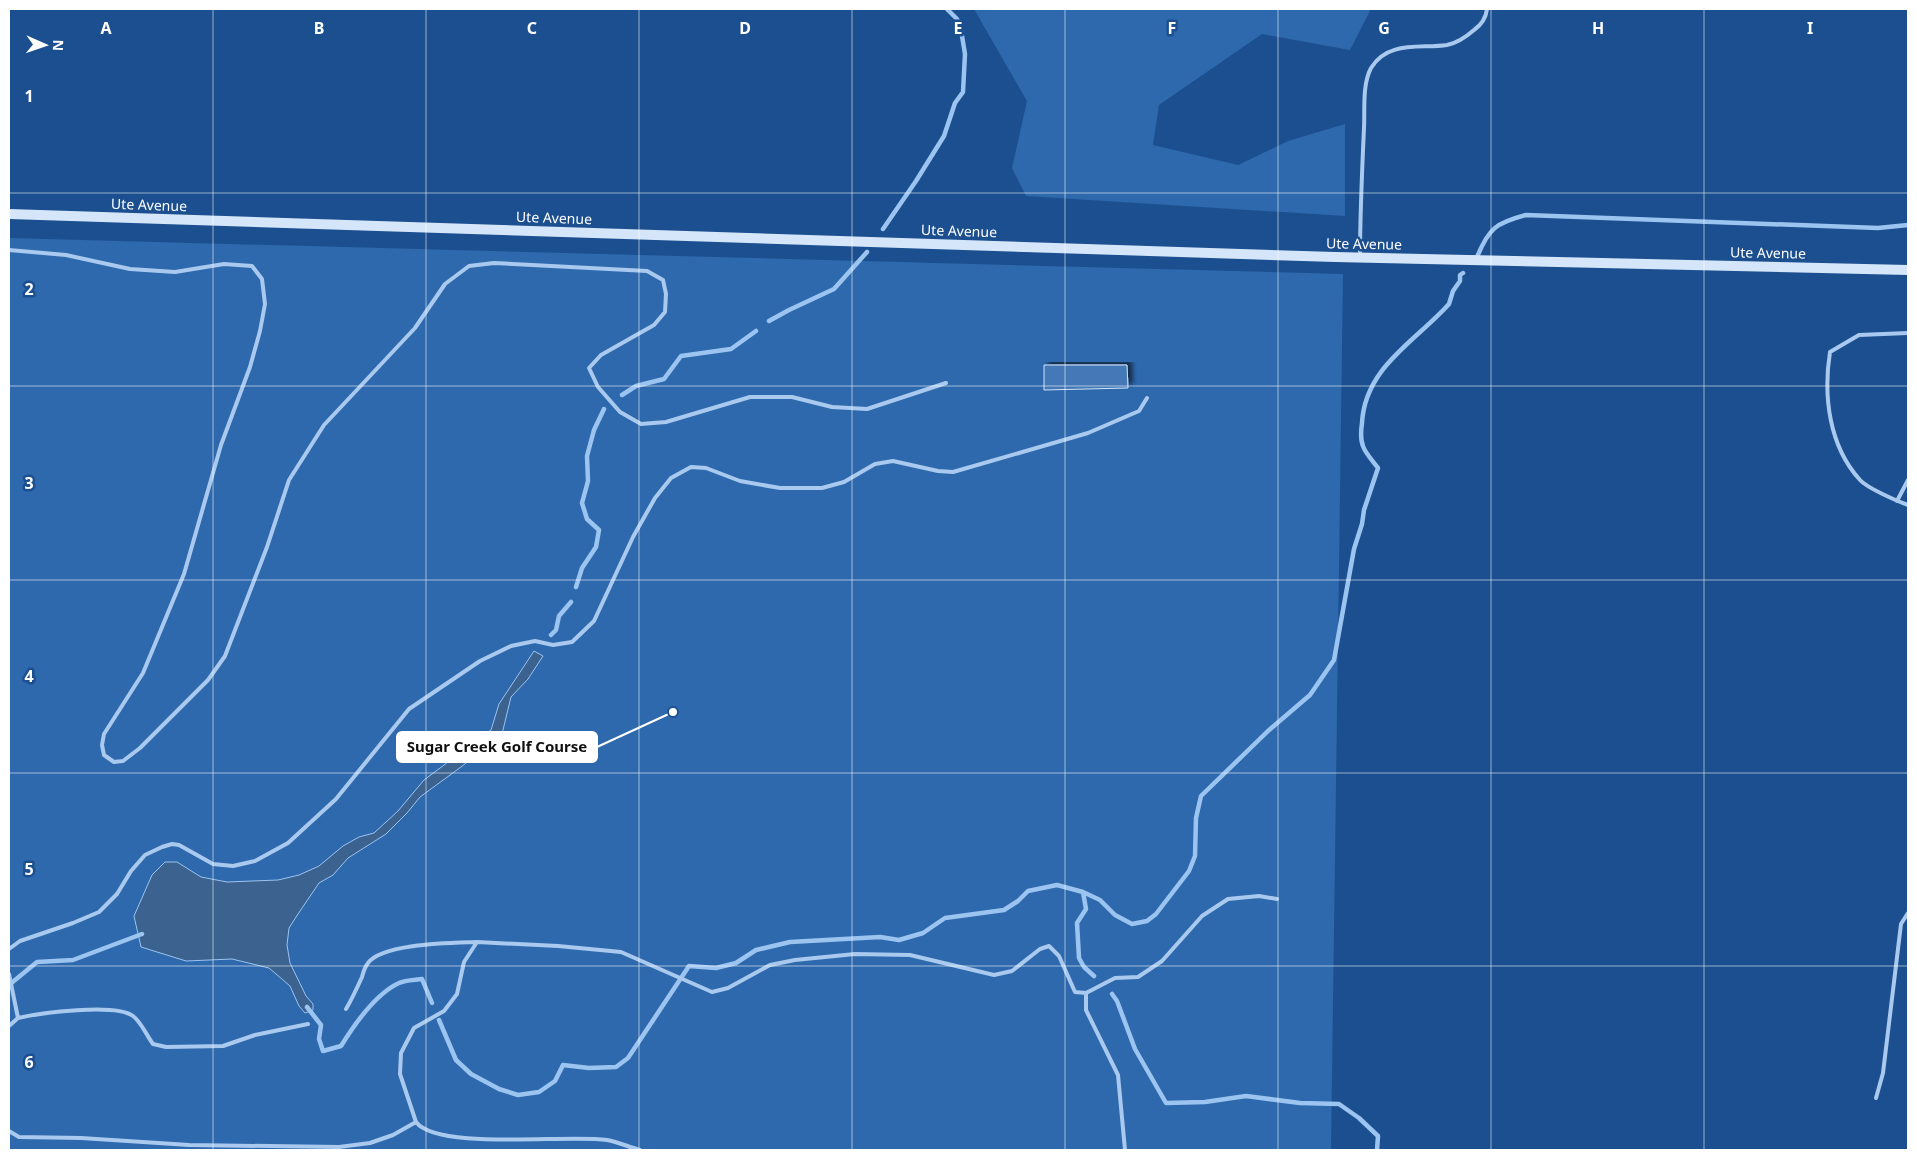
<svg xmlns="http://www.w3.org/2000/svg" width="1917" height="1159" font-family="'Noto Sans',sans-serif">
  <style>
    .green { fill: #2e69ad }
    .water { fill: #3c6290; stroke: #9cc4f0 }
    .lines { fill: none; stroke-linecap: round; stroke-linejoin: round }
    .stream { stroke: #9cc4f0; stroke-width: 4.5 }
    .building { fill: #4478b7; stroke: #cfe3fa; filter: url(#shadow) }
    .lane { stroke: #a9c9ee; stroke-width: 4 }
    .secondary { stroke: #d6e6fa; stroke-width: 10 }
    .grid { fill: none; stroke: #fff; stroke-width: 1; stroke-opacity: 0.55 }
    .labels { text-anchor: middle; stroke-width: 5; stroke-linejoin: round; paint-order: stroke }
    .street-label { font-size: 14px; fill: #fff; stroke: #1b4f8f }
    .grid-label { font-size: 16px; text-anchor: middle; font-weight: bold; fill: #fff; stroke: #1b4f8f; stroke-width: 5; stroke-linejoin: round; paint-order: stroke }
    .leader { fill: none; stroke: #fff; stroke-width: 2 }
    .callout-dot { fill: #fff; stroke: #1b4f8f; stroke-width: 2 }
    .callout { fill: #fff; stroke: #fff; stroke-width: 2 }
    .callout-label { font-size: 15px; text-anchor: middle; font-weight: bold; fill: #111 }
  </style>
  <defs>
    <filter id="shadow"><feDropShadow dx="4.5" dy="-4.5" stdDeviation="2.5" flood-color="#0009"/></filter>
  </defs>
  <rect width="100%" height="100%" fill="#1b4f8f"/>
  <path class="green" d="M 974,9 L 1371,9 L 1350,50 L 1262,34 L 1159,105 L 1153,145 L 1238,165 L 1288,141 L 1345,124 L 1345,216 L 1026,196 L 1012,168 L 1027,101 Z
    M 9,238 L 1343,274 L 1331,1150 L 9,1150 Z"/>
  <path class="water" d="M 534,651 L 543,656 L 528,679 L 511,697 L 502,734 L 461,767 L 420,797 L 407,813 L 386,834 L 348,858 L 333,875 L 319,883 L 298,914 L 289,928 L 287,945 L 290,963 L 306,996 L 313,1004 L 313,1010 L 305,1013 L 299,1006 L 290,986 L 269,968 L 232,959 L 186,961 L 141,947 L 134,916 L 152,875 L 165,862 L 177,862 L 201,877 L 227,882 L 278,880 L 299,875 L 319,866 L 343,846 L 359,837 L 374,833 L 398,811 L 424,780 L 491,730 L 499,704 Z"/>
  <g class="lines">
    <path class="stream" d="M 883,229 L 916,181 L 944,136 L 955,103 L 963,92 L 965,54 L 961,30 L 957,19 L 947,9
      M 1477,257 C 1489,228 1496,223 1526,215 L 1878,228 L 1908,225
      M 769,321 L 789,310 L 834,289 L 867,252
      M 622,395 L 636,386 L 664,379 L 681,356 L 731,349 L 756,331
      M 576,587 L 582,568 L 596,547 L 599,530 L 587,519 L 582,503 L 588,481 L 587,456 L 594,430 L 604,409
      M 551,635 L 556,630 L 559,616 L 571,602
      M 1083,892 L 1086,909 L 1077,923 L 1079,958 L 1084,967 L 1094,976
      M 9,985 L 37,962 L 73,960 L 142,934
      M 1112,994 L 1117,1001 L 1135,1049 L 1166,1103 L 1205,1102 L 1246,1096 L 1300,1103 L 1339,1104 L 1359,1118 L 1378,1136 L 1377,1150
      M 307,1007 L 321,1025 L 319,1039 L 323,1051 L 341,1046 C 354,1025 375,994 399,983 C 405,980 415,980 422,979 L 432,1003
      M 439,1020 L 456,1060 L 471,1074 L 499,1089 L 518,1095 L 539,1092 L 555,1081 L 563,1065 L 589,1068 L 616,1067 L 628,1058 L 689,966 L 716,968 L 736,963 L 756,950 L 790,942 L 880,937 L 899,940 L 923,933 L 945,918 L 1004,910 L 1018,901 L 1028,891 L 1057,885 L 1083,892 L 1100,900 L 1115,915 L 1132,924 L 1147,921 L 1156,914 L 1189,871 L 1195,856 L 1196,818 L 1201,796 L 1268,731 L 1310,695 L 1334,660 L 1354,549 L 1362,524 L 1364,510 L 1378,468 C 1373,461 1365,453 1363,446 C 1360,439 1361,430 1362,423 C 1365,367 1415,342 1449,304 L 1453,291 L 1460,281 L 1460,275 L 1463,273"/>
  </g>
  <path class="building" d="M 1044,365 L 1127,365 L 1128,388 L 1044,390 Z"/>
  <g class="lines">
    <path class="lane" d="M 9,250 L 66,255 L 130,269 L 175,272 L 224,264 L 252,266 L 262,279 L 265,304 L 260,331 L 250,367 L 221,445 L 184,574 L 143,673 L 104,734 L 102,745 L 104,755 L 114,762 L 123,761 L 140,748 L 208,680 L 225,656 L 267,547 L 289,480 L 324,425 L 415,328 L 445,284 L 469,266 L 494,263 L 647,271 L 663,280 L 666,294 L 665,312 L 654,325 L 601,355 L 589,368 L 598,387 L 620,412 L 641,424 L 666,422 L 750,397 L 792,397 L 832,407 L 867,409 L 946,383
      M 1360,257 C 1360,214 1362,171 1364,128 C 1365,110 1362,85 1371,68 C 1388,40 1421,49 1447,45 C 1457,43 1466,37 1474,30 C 1481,25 1486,18 1487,9
      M 1908,333 L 1859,335 L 1830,352 C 1823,396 1829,446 1860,480 C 1867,488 1897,501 1908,505
      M 1897,501 L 1908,480
      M 477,942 L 558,946 L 621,952 L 712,992 L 728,988 L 770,965 L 795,960 L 855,954 L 910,955 L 994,975 L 1012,971 L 1040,949 L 1049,946 L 1059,956 L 1075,992 L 1086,993
      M 9,949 L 20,941 L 73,923 L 99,912 L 117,894 L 131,871 L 145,855 L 162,847 L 172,844 L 179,845 L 213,864 L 233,866 L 255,861 L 288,843 L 336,799 L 409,709 L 480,661 L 511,646 L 535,641 L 553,645 L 572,642 L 594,621 L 633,537 L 655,498 L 671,478 L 691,467 L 706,468 L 740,481 L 780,488 L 822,488 L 844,482 L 875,464 L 893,461 L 938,471 L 953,472 L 1088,433 L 1139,411 L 1147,398
      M 9,974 L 18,1018 C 40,1013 115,1003 133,1016 C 141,1022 147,1036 153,1044 L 166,1047 L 223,1046 L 255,1035 L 308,1024
      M 346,1009 C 352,999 357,988 362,977 C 363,973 365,967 368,963 C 383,943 453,943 477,942 L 464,962 L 457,994 L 444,1011 L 414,1028 L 401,1053 L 400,1074 L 416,1122 C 438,1151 568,1134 607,1140 C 618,1142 629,1147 640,1150
      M 9,1026 L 18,1018
      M 1876,1098 L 1883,1073 L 1901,924 L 1908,913
      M 9,1131 L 19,1137 L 81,1138 L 189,1145 L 339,1147 L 370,1143 L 393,1135 L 416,1122
      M 1125,1150 L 1118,1075 L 1086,1010 L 1086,993 L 1115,978 L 1138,977 L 1162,961 L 1202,916 L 1228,899 L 1259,896 L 1277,899"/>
    <path class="secondary" d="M 9,214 L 1335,257 L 1908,270"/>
  </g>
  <path class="grid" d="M 213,9 L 213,1150M 426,9 L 426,1150M 639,9 L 639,1150M 852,9 L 852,1150M 1065,9 L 1065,1150M 1278,9 L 1278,1150M 1491,9 L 1491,1150M 1704,9 L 1704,1150M 9,193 L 1908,193M 9,386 L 1908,386M 9,580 L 1908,580M 9,773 L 1908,773M 9,966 L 1908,966"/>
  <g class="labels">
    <g class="street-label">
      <text transform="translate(149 205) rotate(2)" y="5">Ute Avenue</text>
      <text transform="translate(554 218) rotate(2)" y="5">Ute Avenue</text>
      <text transform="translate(959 231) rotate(2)" y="5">Ute Avenue</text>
      <text transform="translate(1364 244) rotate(1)" y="5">Ute Avenue</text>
      <text transform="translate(1768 253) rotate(1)" y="5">Ute Avenue</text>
    </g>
  </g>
  <g class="grid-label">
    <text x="106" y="34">A</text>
    <text x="319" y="34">B</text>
    <text x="532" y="34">C</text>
    <text x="745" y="34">D</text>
    <text x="958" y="34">E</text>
    <text x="1172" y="34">F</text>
    <text x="1384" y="34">G</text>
    <text x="1598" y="34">H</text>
    <text x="1810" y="34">I</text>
    <text x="29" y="102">1</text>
    <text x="29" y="295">2</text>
    <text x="29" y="489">3</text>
    <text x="29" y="682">4</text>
    <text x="29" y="875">5</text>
    <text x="29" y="1068">6</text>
  </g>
  <path class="leader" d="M673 712L597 747"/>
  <circle class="callout-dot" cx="673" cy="712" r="5"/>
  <rect class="callout" x="397" y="732" width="200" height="30" rx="5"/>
  <g class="callout-label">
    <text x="497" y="752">Sugar Creek Golf Course</text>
  </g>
  <rect width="1917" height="1159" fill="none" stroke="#ffffff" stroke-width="20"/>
  <g transform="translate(45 45) rotate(92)" stroke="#1b4f8f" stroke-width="4" paint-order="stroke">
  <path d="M0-4L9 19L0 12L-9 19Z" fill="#ffffff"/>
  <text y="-8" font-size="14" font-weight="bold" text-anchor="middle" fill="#ffffff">N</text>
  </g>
</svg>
